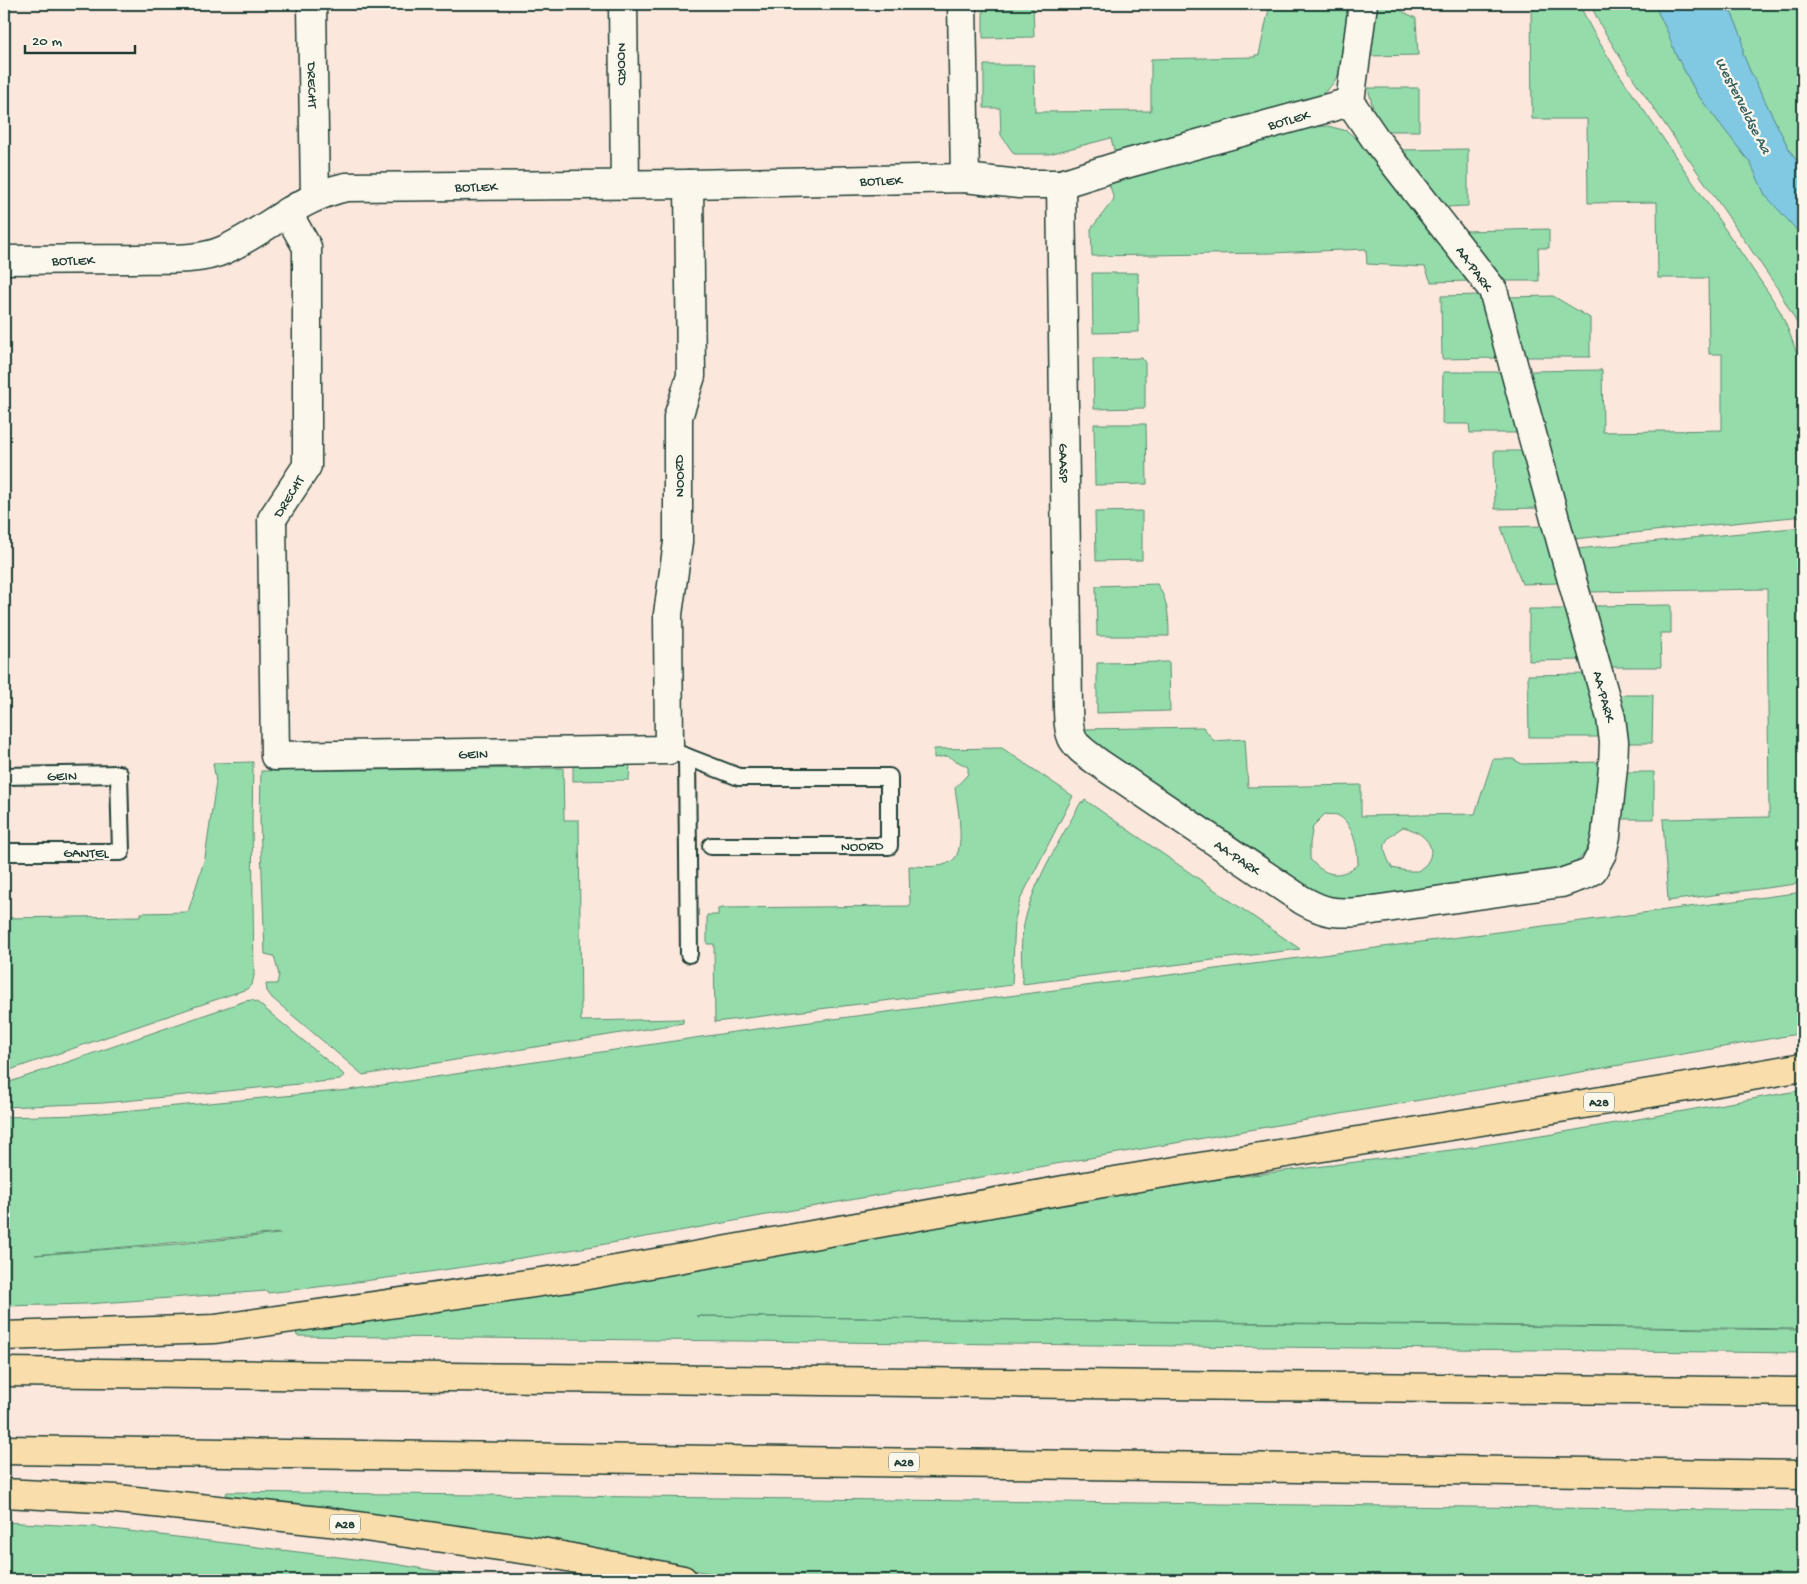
<svg xmlns="http://www.w3.org/2000/svg" width="1807" height="1584" font-family="'Gochi Hand',sans-serif">
  <style>
    .green { fill: #95dcab; stroke: #5a8c70; fill-rule: evenodd }
    .water { fill: #81c8e2; stroke: #5a909c }
    .lines { fill: none; stroke-linecap: round; stroke-linejoin: round }
    .service-casing { stroke: #1f3d34; stroke-width: 20 }
    .minor-casing { stroke: #1f3d34; stroke-width: 31 }
    .motorway-casing { stroke: #1f3d34; stroke-width: 31 }
    .service { stroke: #fbf7ec; stroke-width: 16 }
    .minor { stroke: #fbf7ec; stroke-width: 28 }
    .motorway { stroke: #f9deab; stroke-width: 28 }
    .labels { text-anchor: middle; stroke-width: 4.5; stroke-linejoin: round; paint-order: stroke }
    .shield { fill: #fbf7ec; stroke: #61756b; stroke-width: 1 }
    .shield-label { font-size: 12px; font-weight: bold; fill: #1f3d34 }
    .street-label { font-size: 14px; fill: #1f3d34; stroke: #fbf7ec }
    .water-label { font-size: 15px; font-style: italic; fill: #386060; stroke: #fbf7ec }
  </style>
  <rect width="100%" height="100%" fill="#fce7dc"/>
  <filter id="ink" filterUnits="userSpaceOnUse"><feTurbulence type="fractalNoise" baseFrequency=".02" numOctaves="2"/><feDisplacementMap in="SourceGraphic" scale="10" xChannelSelector="R" yChannelSelector="G"/><feConvolveMatrix kernelMatrix="1 2 1 2 8 2 1 2 1" color-interpolation-filters="sRGB"/></filter>
  <g filter="url(#ink)">
    <path class="green" d="M 983,4 L 1033,4 L 1034,37 L 983,38 Z
      M 1270,4 L 1349,4 L 1339,73 C 1334,84 1328,90 1318,97 L 1115,154 L 1111,138 L 1049,154 L 1014,154 L 1001,135 L 1000,108 L 984,108 L 984,65 L 1034,65 L 1035,112 L 1151,111 L 1151,59 L 1255,57 L 1255,55 L 1259,55 Z
      M 1376,4 L 1387,4 L 1416,18 L 1418,55 L 1369,56 Z
      M 1531,4 L 1579,4 L 1592,30 L 1615,68 L 1770,295 L 1781,313 L 1789,332 L 1803,370 L 1803,516 L 1574,539 L 1528,371 L 1602,370 L 1603,432 L 1722,430 L 1722,354 L 1709,354 L 1708,278 L 1658,278 L 1657,202 L 1588,203 L 1587,119 L 1532,119 Z
      M 1590,4 L 1654,4 L 1668,33 L 1675,53 L 1697,94 L 1751,164 L 1765,194 L 1803,237 L 1803,338 L 1799,327 L 1778,289 L 1633,78 L 1601,26 Z
      M 1726,4 L 1803,4 L 1803,171 L 1788,147 L 1750,71 L 1743,54 L 1742,37 L 1733,16 Z
      M 1368,88 L 1419,88 L 1419,131 L 1386,131 L 1374,112 Z
      M 1328,126 L 1347,131 L 1366,147 L 1470,281 L 1431,282 L 1425,267 L 1367,264 L 1366,249 L 1271,253 L 1092,256 L 1091,229 L 1114,199 L 1109,183 L 1312,127 Z
      M 1468,149 L 1468,206 L 1445,207 L 1400,150 Z
      M 1549,229 L 1549,248 L 1538,248 L 1539,281 L 1500,281 L 1464,231 Z
      M 1092,273 L 1138,273 L 1139,332 L 1093,333 Z
      M 1479,295 L 1497,358 L 1442,359 L 1441,296 Z
      M 1553,296 L 1590,318 L 1590,357 L 1524,357 L 1507,297 Z
      M 1142,358 L 1145,363 L 1145,408 L 1094,409 L 1093,359 Z
      M 1443,372 L 1501,372 L 1518,433 L 1470,433 L 1469,424 L 1442,424 Z
      M 1094,424 L 1146,424 L 1147,484 L 1095,485 Z
      M 1494,451 L 1523,451 L 1539,508 L 1495,509 Z
      M 1142,511 L 1142,560 L 1096,561 L 1095,512 Z
      M 1544,526 L 1560,583 L 1522,584 L 1501,527 Z
      M 1803,527 L 1803,883 L 1668,901 L 1663,819 L 1769,817 L 1767,589 L 1589,592 L 1577,549 Z
      M 1157,584 C 1168,600 1169,618 1169,636 L 1097,636 L 1096,586 Z
      M 1671,605 L 1671,633 L 1660,633 L 1661,667 L 1610,667 L 1593,606 Z
      M 1529,609 L 1567,609 L 1581,660 L 1529,661 Z
      M 1169,662 L 1170,711 L 1097,713 L 1097,663 Z
      M 1585,674 L 1601,737 L 1529,737 L 1528,675 Z
      M 1623,695 L 1653,695 L 1652,743 L 1627,743 L 1618,697 Z
      M 1203,727 L 1214,741 L 1245,739 L 1248,787 L 1361,785 L 1361,816 L 1475,814 L 1493,759 L 1513,759 L 1522,764 L 1600,762 L 1593,833 C 1588,854 1578,864 1558,871 L 1338,902 L 1326,900 L 1107,754 L 1088,737 L 1084,729 ZM 1325,814 C 1329,815 1334,814 1337,815 C 1353,822 1358,849 1358,864 C 1341,879 1325,877 1310,859 L 1310,843 L 1313,826 ZM 1403,827 C 1418,830 1440,844 1427,863 C 1425,866 1421,868 1418,871 L 1407,871 L 1392,868 C 1381,846 1381,841 1403,827 Z
      M 1002,748 L 1073,796 L 1020,900 L 1015,919 L 1012,985 L 715,1022 L 714,944 L 707,944 L 707,915 L 718,915 L 718,909 L 722,908 L 910,906 L 909,866 C 922,866 941,869 952,861 C 967,851 957,804 955,788 L 968,774 L 968,767 L 947,756 L 934,758 L 934,749 Z
      M 253,762 L 252,822 L 254,976 L 252,984 L 247,989 L 4,1072 L 4,918 L 141,916 L 141,913 L 188,912 L 205,858 L 216,782 L 213,763 Z
      M 573,764 L 630,764 L 629,780 L 573,781 Z
      M 563,768 L 564,820 L 579,820 L 581,1021 L 683,1019 L 683,1023 L 363,1075 L 272,998 L 267,991 L 266,984 L 277,984 L 279,975 L 274,956 L 265,954 L 260,821 L 261,771 Z
      M 1625,772 L 1654,772 L 1654,819 L 1620,819 Z
      M 1085,800 L 1300,949 L 1023,984 C 1022,967 1020,947 1023,930 C 1031,884 1059,843 1081,802 L 1083,803 Z
      M 1803,892 L 1803,1033 L 793,1210 C 619,1243 444,1273 268,1293 L 267,1291 L 87,1304 L 4,1306 L 4,1117 L 79,1115 L 349,1090 L 734,1032 ZM 280,1234 L 177,1244 L 35,1255 L 280,1233 Z
      M 252,1000 L 258,1003 L 341,1072 L 344,1075 L 340,1080 L 103,1103 L 4,1107 L 4,1084 L 245,1001 Z
      M 1803,1090 L 1803,1329 L 696,1316 L 1803,1330 L 1803,1353 L 297,1336 L 296,1330 L 1181,1184 L 1459,1149 L 1547,1135 Z
      M 227,1492 L 1803,1511 L 1803,1580 L 745,1580 L 539,1540 L 426,1521 L 228,1496 L 226,1495 Z
      M 4,1522 L 96,1527 L 395,1564 L 488,1580 L 4,1580 Z"/>
    <path class="water" d="M 1654,4 L 1726,4 L 1733,16 L 1742,37 L 1743,54 L 1750,71 L 1788,147 L 1803,171 L 1803,237 L 1765,195 L 1751,164 L 1697,94 L 1675,53 L 1668,33 Z"/>
    <g class="lines">
      <defs>
        <g id="service">
          <path d="M 669,750 L 739,777 L 889,777 L 889,846 L 711,846"/>
          <path d="M 687,757 L 689,954"/>
          <path id="s1" d="M 4,776 L 119,774 L 121,852 L 4,852"/>
        </g>
        <g id="minor">
          <path id="s2" d="M 312,4 L 315,197"/>
          <path id="s3" d="M 623,4 L 625,185"/>
          <path d="M 962,4 L 965,178"/>
          <path id="s4" d="M 1061,184 L 1068,710 C 1069,743 1073,744 1099,763 L 1302,900 C 1323,912 1334,914 1359,912 L 1561,883 L 1587,874 L 1593,870 L 1602,853 L 1606,836 L 1613,767 L 1614,742 L 1611,718 L 1562,545 L 1493,290 L 1376,140 L 1350,102 L 1363,4"/>
          <path id="s5" d="M 287,212 L 307,247 L 307,466 L 272,519 L 275,756 L 669,750 L 668,614 L 678,542 L 678,417 L 691,376 L 689,184"/>
          <path id="s6" d="M 4,260 C 47,260 90,259 134,259 C 163,258 197,262 224,250 C 266,231 299,197 346,187 L 689,184 L 965,178 L 1019,184 L 1061,184 L 1118,166 L 1350,102"/>
        </g>
        <path id="motorway" d="M 4,1336 L 215,1329 L 582,1276 L 1103,1183 L 1711,1083 L 1803,1067
          M 4,1372 L 1803,1392
          M 4,1450 L 1803,1475
          M 4,1493 L 117,1499 L 329,1522 L 542,1552 L 683,1580"/>
      </defs>
      <use href="#service" class="service-casing"/>
      <use href="#minor" class="minor-casing"/>
      <use href="#motorway" class="motorway-casing"/>
      <use href="#service" class="service"/>
      <use href="#minor" class="minor"/>
      <use href="#motorway" class="motorway"/>
    </g>
  </g>
  <g class="labels">
    <g class="shield">
      <rect x="1584" y="1092.5" width="30" height="19" rx="4"/>
      <rect x="889" y="1452.5" width="30" height="19" rx="4"/>
      <rect x="330" y="1514.5" width="30" height="19" rx="4"/>
    </g>
    <g class="shield-label">
      <text x="1599" y="1106">A28</text>
      <text x="904" y="1466">A28</text>
      <text x="345" y="1528">A28</text>
    </g>
    <g class="street-label">
      <text dy="5" stroke="none"><textPath href="#s3" startOffset="60">NOORD</textPath></text>
      <text dy="5" stroke="none"><textPath href="#s2" startOffset="81">DRECHT</textPath></text>
      <text dy="5" stroke="none"><textPath href="#s6" startOffset="1311">BOTLEK</textPath></text>
      <text dy="5" stroke="none"><textPath href="#s6" startOffset="894">BOTLEK</textPath></text>
      <text dy="5" stroke="none"><textPath href="#s6" startOffset="489">BOTLEK</textPath></text>
      <text dy="5" stroke="none"><textPath href="#s6" startOffset="69">BOTLEK</textPath></text>
      <text transform="translate(1475 268) rotate(54)" y="5">AA-PARK</text>
      <text dy="5" stroke="none"><textPath href="#s4" startOffset="279">GAASP</textPath></text>
      <text transform="translate(678 476) rotate(-90)" y="5">NOORD</text>
      <text transform="translate(288 496) rotate(-58)" y="5">DRECHT</text>
      <text transform="translate(1605 696) rotate(75)" y="5">AA-PARK</text>
      <text dy="5" stroke="none"><textPath href="#s5" startOffset="758">GEIN</textPath></text>
      <text dy="5" stroke="none"><textPath href="#s1" startOffset="58">GEIN</textPath></text>
      <text transform="translate(862 845) rotate(-2)" y="5">NOORD</text>
      <text x="86" y="857">GANTEL</text>
      <text dy="5" stroke="none"><textPath href="#s4" startOffset="759">AA-PARK</textPath></text>
    </g>
    <g class="water-label">
      <text transform="translate(1744 105) rotate(63)" y="5">Westerveldse Aa</text>
    </g>
  </g>
  <rect width="1807" height="1584" fill="none" stroke="#fbf7ec" stroke-width="20"/>
  <rect x="10" y="10" width="1787" height="1564" fill="none" stroke="#1f3d34" stroke-width="2" filter="url(#ink)"/>
  <path d="M25 45v8h110v-8" fill="none" stroke="#1f3d34" stroke-width="2.5"/>
  <text x="32" y="45" font-size="15" fill="#1f3d34" stroke="#fbf7ec" stroke-width="4" paint-order="stroke">20 m</text>
</svg>
